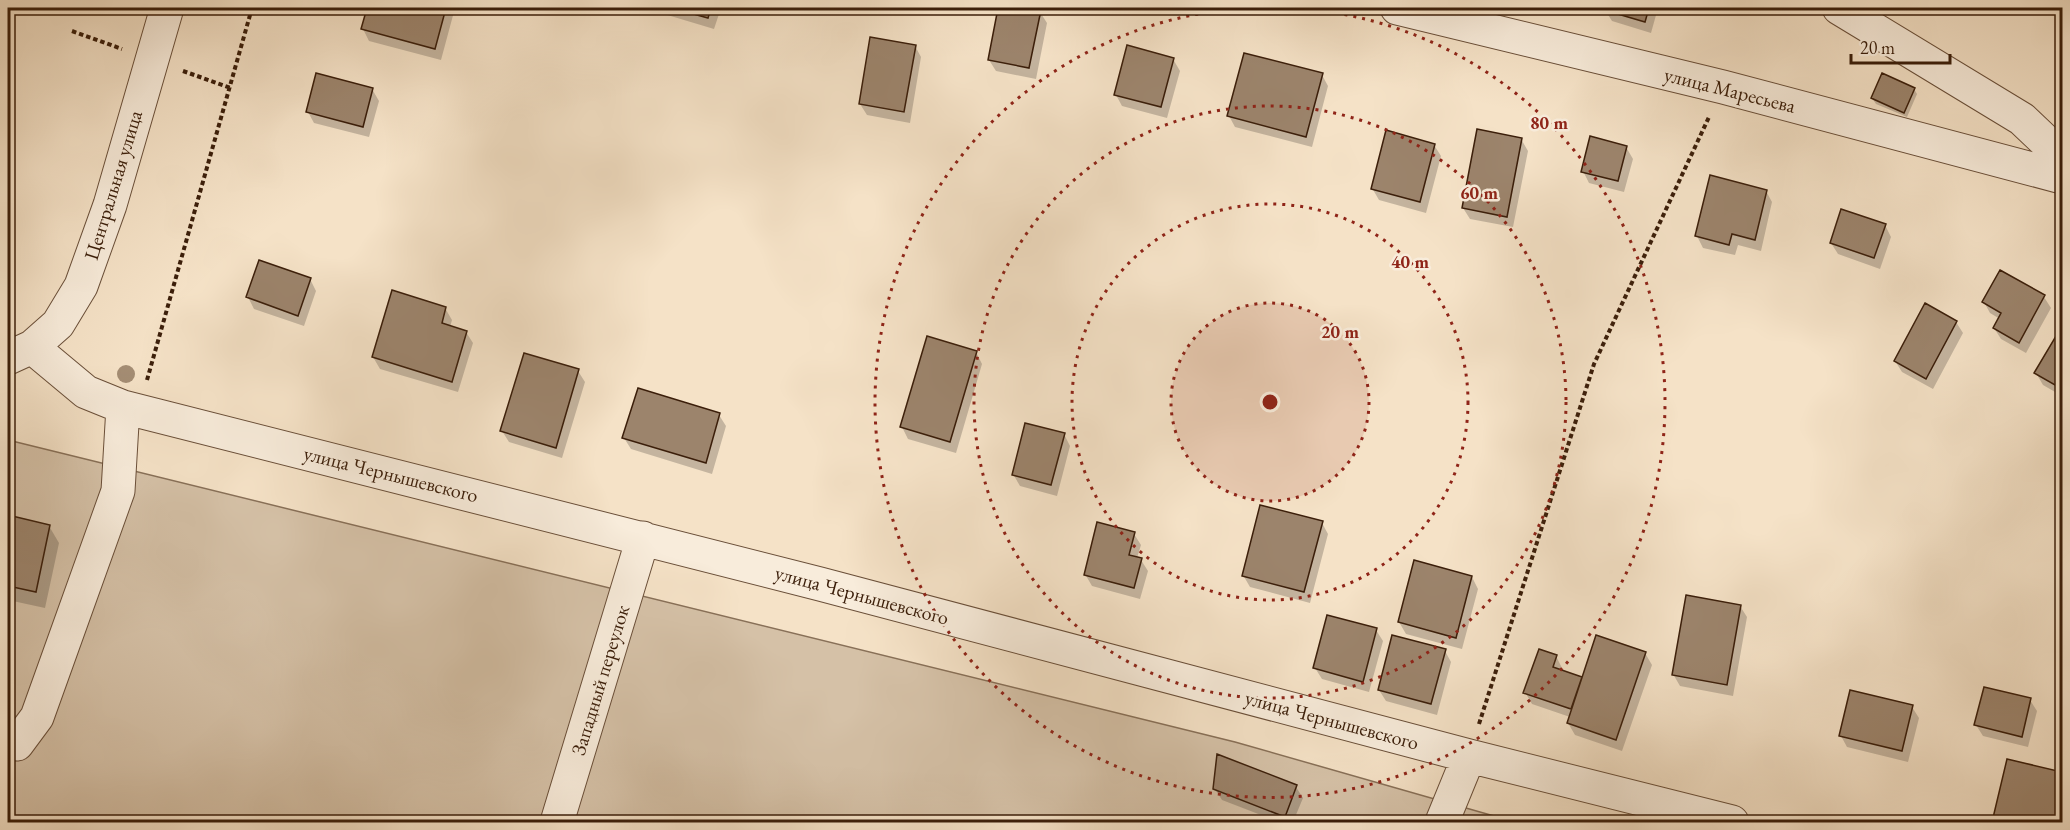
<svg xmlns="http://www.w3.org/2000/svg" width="2070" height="830" font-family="'EB Garamond',serif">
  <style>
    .green { fill: #d5c1a7; stroke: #887058; stroke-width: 1.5 }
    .shadow { fill: #0003 }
    .building { fill: #9c846c; stroke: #3b1e0a; stroke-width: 1.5 }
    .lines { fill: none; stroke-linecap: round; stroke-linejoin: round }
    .minor-casing { stroke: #6a4f39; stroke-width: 35 }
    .path { stroke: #3b1e0a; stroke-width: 4; stroke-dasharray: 4.5 3; stroke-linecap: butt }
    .minor { stroke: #f8ecdb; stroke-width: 33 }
    .tree { fill: #a48d74 }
    .ring { fill: none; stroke: #8f2418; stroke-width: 3; stroke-dasharray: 3 6 }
    .labels { text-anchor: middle; stroke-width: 5; stroke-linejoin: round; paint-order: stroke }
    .street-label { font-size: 20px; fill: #3b1e0a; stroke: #f8ecdb }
    .centre { fill: #8f2418; stroke: #f8ecdb; stroke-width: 3 }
    .ring-label { font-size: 18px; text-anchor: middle; font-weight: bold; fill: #8f2418; stroke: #f8ecdb; stroke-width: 5; stroke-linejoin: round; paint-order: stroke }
  </style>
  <rect width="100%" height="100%" fill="#f5e2c7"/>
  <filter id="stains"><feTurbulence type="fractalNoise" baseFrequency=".00333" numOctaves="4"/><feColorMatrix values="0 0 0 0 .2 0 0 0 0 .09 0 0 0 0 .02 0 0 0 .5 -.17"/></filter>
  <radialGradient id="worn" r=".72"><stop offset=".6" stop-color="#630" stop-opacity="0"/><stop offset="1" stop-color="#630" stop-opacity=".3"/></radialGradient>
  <path class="green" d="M 8,440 L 1235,742 L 1515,822 L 8,822 Z"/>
  <path class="shadow" d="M 368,8 L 455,8 L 441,60 L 369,41 L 363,29 Z
    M 661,8 L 721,8 L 714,29 L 664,14 Z
    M 804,8 L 817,8 L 816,11 Z
    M 1000,8 L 1020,8 L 1040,12 L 1047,23 L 1036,79 L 996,71 L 989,60 Z
    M 1606,8 L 1658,8 L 1651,33 L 1612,21 L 1605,10 Z
    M 915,46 L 921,57 L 910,123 L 867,115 L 860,104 Z
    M 1173,59 L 1180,71 L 1167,118 L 1122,106 L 1116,95 Z
    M 1322,75 L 1328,86 L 1312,147 L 1235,127 L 1229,116 Z
    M 372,89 L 379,101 L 369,137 L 314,123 L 308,112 Z
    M 1914,89 L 1917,94 L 1907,117 L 1876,104 L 1872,98 Z
    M 1521,139 L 1528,151 L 1513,227 L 1470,219 L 1463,208 Z
    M 1434,145 L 1441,156 L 1426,213 L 1379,200 L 1372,188 Z
    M 1626,147 L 1633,159 L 1624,192 L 1589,183 L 1583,171 Z
    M 1766,191 L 1772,202 L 1761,251 L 1738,245 L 1735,255 L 1703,248 L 1697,236 Z
    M 1885,225 L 1891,237 L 1880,269 L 1838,254 L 1831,243 Z
    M 2001,272 L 2044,297 L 2051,308 L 2026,353 L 2001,339 L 1994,328 L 2000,319 L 1990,313 L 1984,302 Z
    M 310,279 L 316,291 L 304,326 L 254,309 L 248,297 Z
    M 445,308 L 452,320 L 450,327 L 466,332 L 473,343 L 458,392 L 380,369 L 373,357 Z
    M 1956,322 L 1963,333 L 1933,389 L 1902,372 L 1895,361 Z
    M 2056,338 L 2062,342 L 2062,396 L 2043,385 L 2036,373 Z
    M 976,352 L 982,364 L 956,453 L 908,439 L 902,427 Z
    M 578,371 L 585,382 L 562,458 L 509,442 L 502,431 Z
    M 719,415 L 726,426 L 712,474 L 631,449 L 624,438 Z
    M 1064,434 L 1070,446 L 1057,496 L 1020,486 L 1013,474 Z
    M 8,517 L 49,526 L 59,543 L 45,608 L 8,600 Z
    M 1322,523 L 1328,534 L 1310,603 L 1250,587 L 1243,575 Z
    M 1134,534 L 1141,545 L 1137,558 L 1141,560 L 1148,571 L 1140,599 L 1092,586 L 1085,574 Z
    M 1472,577 L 1478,589 L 1462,649 L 1406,634 L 1399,622 Z
    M 1740,606 L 1747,617 L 1733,696 L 1680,686 L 1673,674 Z
    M 1376,630 L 1383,641 L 1369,692 L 1322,679 L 1315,668 Z
    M 1445,651 L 1451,662 L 1437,715 L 1386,701 L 1379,690 Z
    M 1645,653 L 1652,665 L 1622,751 L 1575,735 L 1568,723 L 1570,717 L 1532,704 L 1525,692 L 1556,656 L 1562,668 L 1561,671 L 1583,678 Z
    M 2030,700 L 2037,711 L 2028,747 L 1983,736 L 1976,725 Z
    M 1912,707 L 1919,718 L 1908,762 L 1847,747 L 1841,736 Z
    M 2008,761 L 2062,774 L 2062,822 L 1994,822 Z
    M 1296,787 L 1303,798 L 1293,822 L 1279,822 L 1222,800 L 1215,789 Z"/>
  <path class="building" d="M 367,8 L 446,8 L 435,49 L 361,29 Z
    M 672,8 L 711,8 L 708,18 Z
    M 998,8 L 1028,8 L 1041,10 L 1029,68 L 988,60 Z
    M 1604,8 L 1649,8 L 1645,22 L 1604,10 Z
    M 870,37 L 916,45 L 904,112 L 859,104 Z
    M 1127,45 L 1174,58 L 1161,107 L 1114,95 Z
    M 1244,53 L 1323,73 L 1306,137 L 1227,116 Z
    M 316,73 L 373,88 L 363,127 L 306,112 Z
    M 1882,73 L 1915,88 L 1904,113 L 1871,98 Z
    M 1477,129 L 1522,138 L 1507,217 L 1462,208 Z
    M 1386,130 L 1435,144 L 1420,202 L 1371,189 Z
    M 1590,136 L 1627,146 L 1618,181 L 1581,172 Z
    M 1710,175 L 1767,190 L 1755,240 L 1732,234 L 1729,245 L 1695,236 Z
    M 1841,209 L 1886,224 L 1874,258 L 1830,243 Z
    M 259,260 L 311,278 L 298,316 L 246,297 Z
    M 2000,270 L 2045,295 L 2019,343 L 1993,328 L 2001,313 L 1982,302 Z
    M 392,290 L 446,307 L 442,323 L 467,331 L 452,382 L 372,357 Z
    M 1925,303 L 1957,321 L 1926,379 L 1894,361 Z
    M 927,336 L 977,351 L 950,442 L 900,427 Z
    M 2056,336 L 2062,340 L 2062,389 L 2034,373 Z
    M 524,353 L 579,369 L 556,448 L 500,431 Z
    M 638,388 L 720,413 L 706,463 L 622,438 Z
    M 1025,423 L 1065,433 L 1051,485 L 1012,475 Z
    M 1260,505 L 1323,521 L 1304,592 L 1242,576 Z
    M 8,515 L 50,525 L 36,592 L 8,586 Z
    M 1097,522 L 1135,532 L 1129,555 L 1142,558 L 1134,588 L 1084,575 Z
    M 1414,560 L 1472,576 L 1456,638 L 1398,622 Z
    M 1686,595 L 1741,605 L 1727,685 L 1672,675 Z
    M 1327,615 L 1377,628 L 1363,682 L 1313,668 Z
    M 1392,635 L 1446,649 L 1431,704 L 1378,690 Z
    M 1596,635 L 1646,652 L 1616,740 L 1567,723 Z
    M 1539,649 L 1557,655 L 1553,667 L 1582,677 L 1571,709 L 1523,693 Z
    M 1984,687 L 2031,698 L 2022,737 L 1974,725 Z
    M 1850,690 L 1913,705 L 1902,751 L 1839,736 Z
    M 1217,754 L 1297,785 L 1285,817 L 1213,789 Z
    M 2007,759 L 2062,772 L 2062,795 L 2056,822 L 1992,822 Z"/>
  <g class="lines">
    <defs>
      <path id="minor" d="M 1397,8 L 1723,87 L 2062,177
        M 1839,8 L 2022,119 L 2062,157
        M 32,347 L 86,392 L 123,407 L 820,584 L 1469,756 L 1732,822
        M 8,358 L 32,347 L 58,324 L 81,286 L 110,205 L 167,8
        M 17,744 L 37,717 L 118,491 L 123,407
        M 557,822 L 643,538
        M 1442,822 L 1469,756"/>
    </defs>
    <use href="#minor" class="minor-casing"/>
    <path class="path" d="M 72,31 L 122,49
      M 183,71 L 231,88
      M 147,380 L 252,8
      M 1479,724 L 1594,364 L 1709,117"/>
    <use href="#minor" class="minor"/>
  </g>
  <circle class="tree" cx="126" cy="374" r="9"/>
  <circle cx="1270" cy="402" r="99" fill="#8f2418" fill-opacity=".12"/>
  <g class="ring">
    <circle cx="1270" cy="402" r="99"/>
    <circle cx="1270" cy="402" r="198"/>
    <circle cx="1270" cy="402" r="296"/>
    <path d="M1291 8A395 395 0 1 1 1249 8"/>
  </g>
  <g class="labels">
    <g class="street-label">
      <text transform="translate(1730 90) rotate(14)" y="7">улица Маресьева</text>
      <text transform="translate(113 185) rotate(-73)" y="7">Центральная улица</text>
      <text transform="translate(391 474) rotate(14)" y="7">улица Чернышевского</text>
      <text transform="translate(862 595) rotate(15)" y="7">улица Чернышевского</text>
      <text transform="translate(600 680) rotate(-73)" y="7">Западный переулок</text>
      <text transform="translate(1332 720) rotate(15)" y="7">улица Чернышевского</text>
    </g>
  </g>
  <circle cx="1270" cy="402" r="9" class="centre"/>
  <g class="ring-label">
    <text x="1549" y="129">80 m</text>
    <text x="1479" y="199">60 m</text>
    <text x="1410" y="268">40 m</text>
    <text x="1340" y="338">20 m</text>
  </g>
  <rect width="2070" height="830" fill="none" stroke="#f5e2c7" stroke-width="30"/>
  <rect x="9" y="9" width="2052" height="812" fill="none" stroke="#3b1e0a" stroke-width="3"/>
  <rect x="15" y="15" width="2040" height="800" fill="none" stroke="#3b1e0a" stroke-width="1.5"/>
  <path d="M1851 54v9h99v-9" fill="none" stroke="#3b1e0a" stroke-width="3"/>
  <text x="1860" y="54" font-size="18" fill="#3b1e0a" stroke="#f8ecdb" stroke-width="4.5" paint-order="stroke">20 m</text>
  <rect width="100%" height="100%" filter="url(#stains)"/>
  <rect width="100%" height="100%" fill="url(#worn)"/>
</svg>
